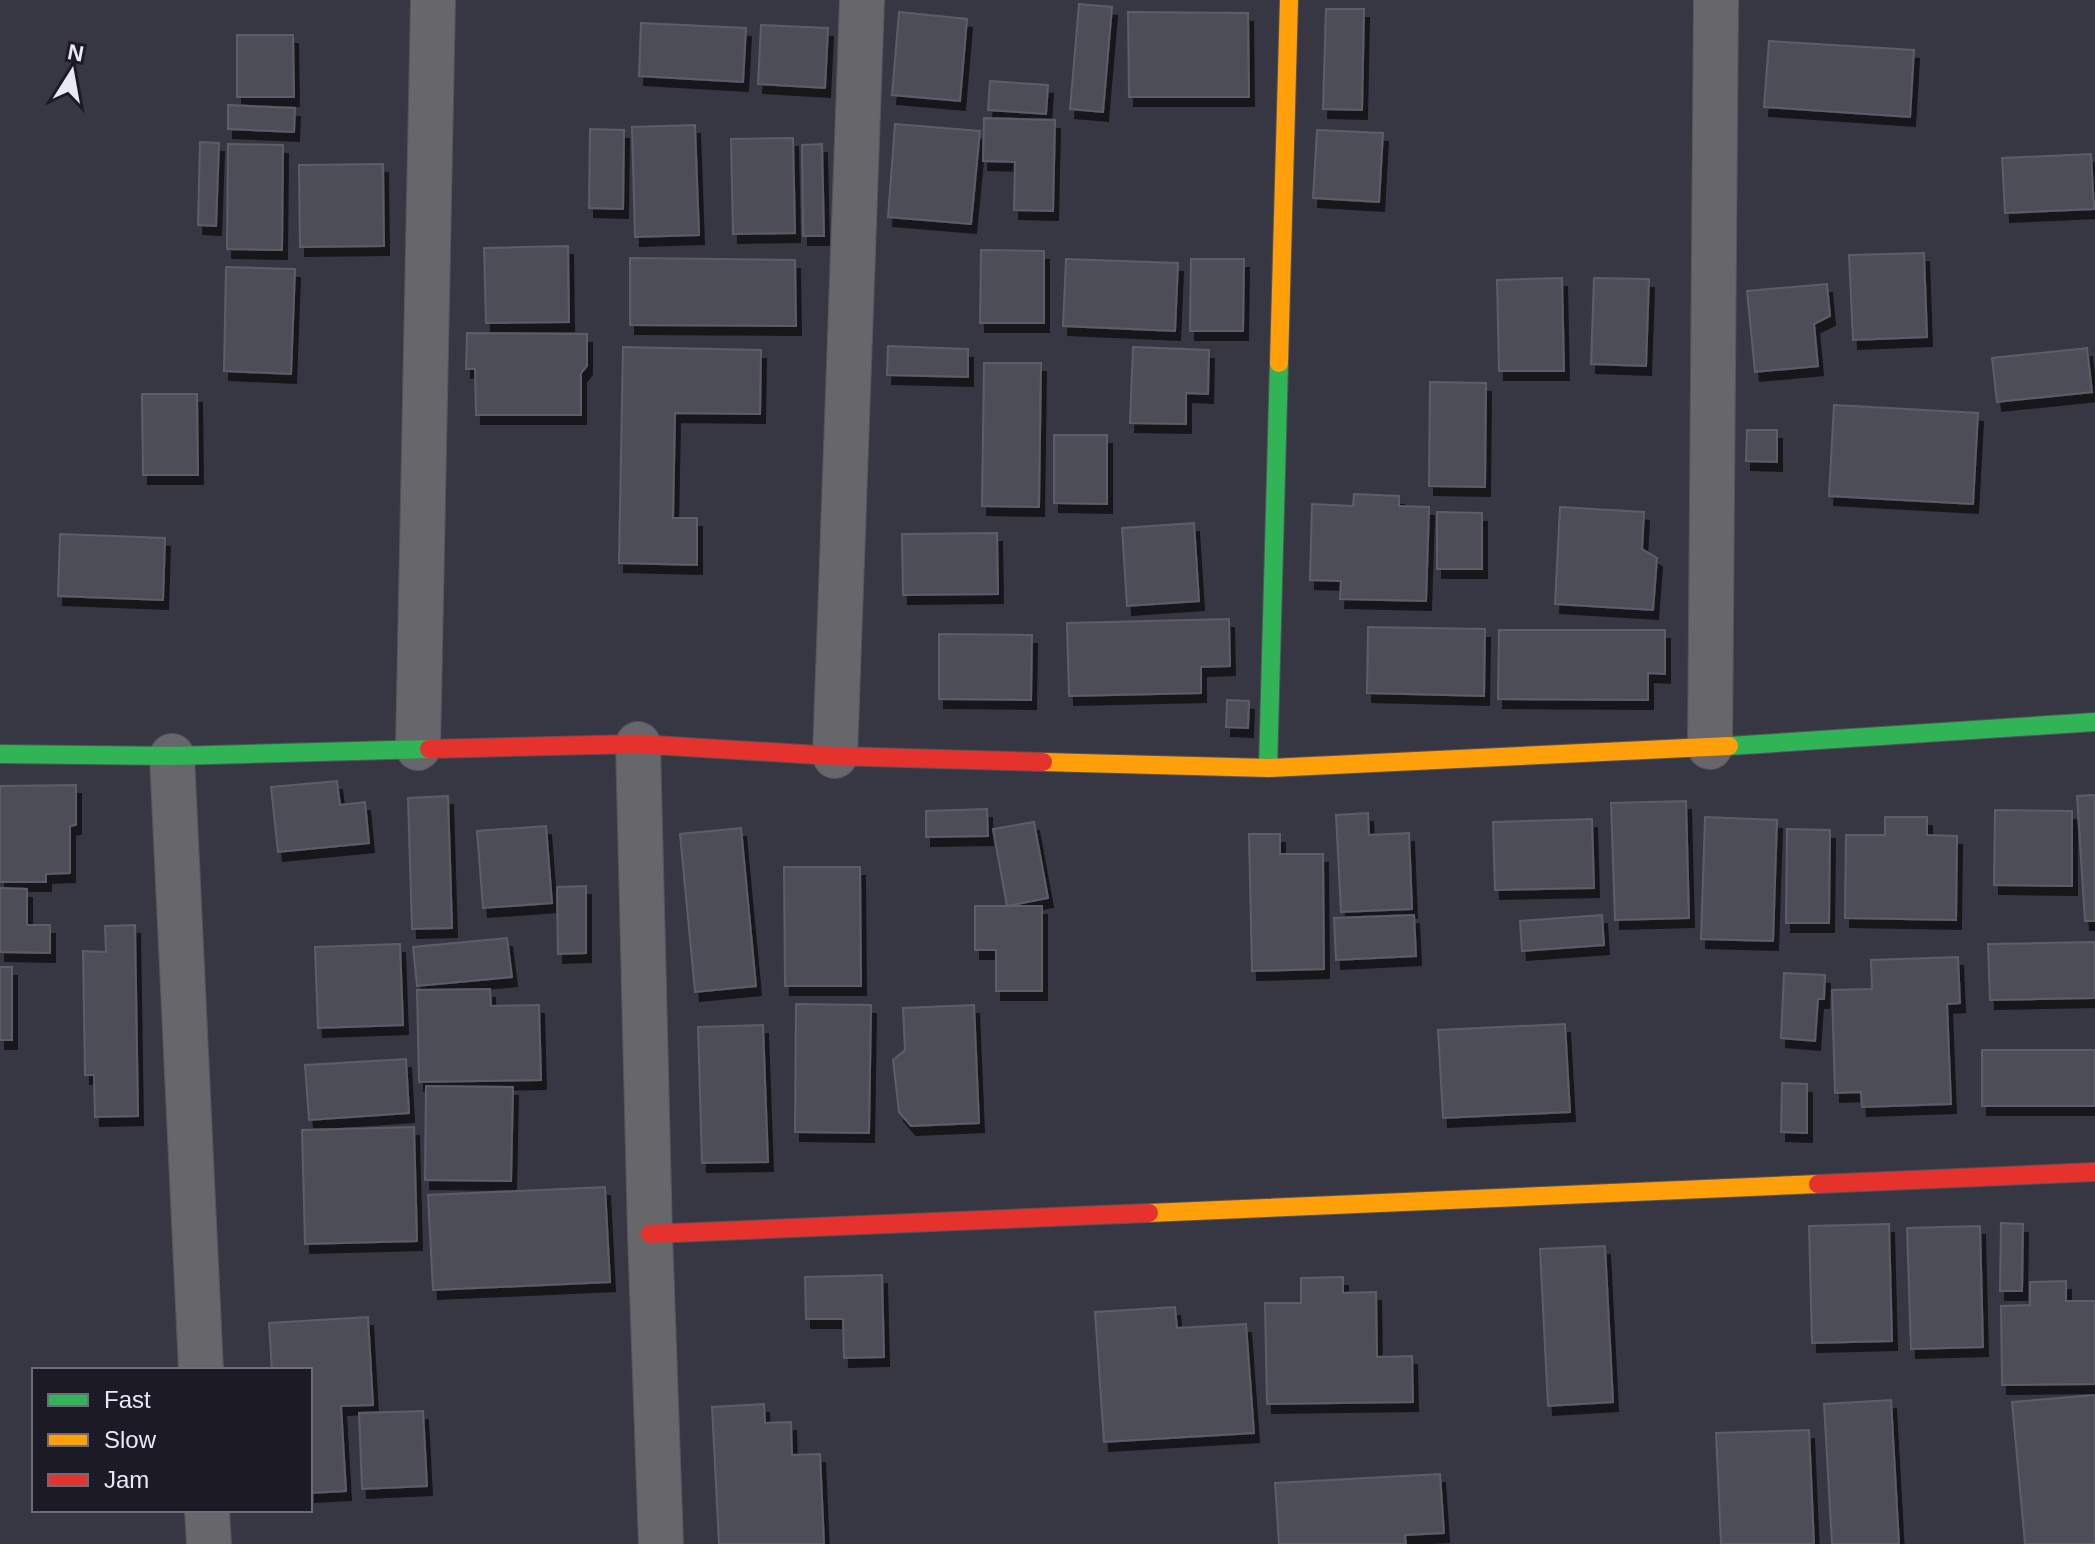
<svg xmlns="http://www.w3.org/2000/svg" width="2095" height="1544" font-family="Arial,sans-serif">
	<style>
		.building { fill: #4d4e59; stroke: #5c5d68; stroke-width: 2; filter: url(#shadow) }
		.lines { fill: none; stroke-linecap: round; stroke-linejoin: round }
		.street-casing { stroke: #54535f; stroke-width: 46 }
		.fast-casing { stroke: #54535f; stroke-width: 20 }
		.slow-casing { stroke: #54535f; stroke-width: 20 }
		.jam-casing { stroke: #54535f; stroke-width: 20 }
		.street { stroke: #67666a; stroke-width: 44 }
		.fast { stroke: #30b455; stroke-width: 18 }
		.slow { stroke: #ff9f0a; stroke-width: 18 }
		.jam { stroke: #e5322d; stroke-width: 18 }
	</style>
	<defs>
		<filter id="shadow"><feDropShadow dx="5" dy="9" stdDeviation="0" flood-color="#0009"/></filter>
	</defs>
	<rect width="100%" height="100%" fill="#373643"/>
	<g class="building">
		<path d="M1079,4L1112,7L1103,112L1070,109Z"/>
		<path d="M1326,9H1364L1362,110L1323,109Z"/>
		<path d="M899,12L967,19L960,101L892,95Z"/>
		<path d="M1128,12L1248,13L1249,97H1129Z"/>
		<path d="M641,23L746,28L743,82L639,76Z"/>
		<path d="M761,25L828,28L825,88L758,84Z"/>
		<path d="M237,35H293L294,97H237Z"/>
		<path d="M1769,41L1914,50L1910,117L1764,107Z"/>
		<path d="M990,81L1048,85L1046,114L988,110Z"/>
		<path d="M228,105L295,108L294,132L228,129Z"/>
		<path d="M984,118L1055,120L1053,211L1014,210L1015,162L983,161Z"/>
		<path d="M895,124L980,131L971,224L888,217Z"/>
		<path d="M695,125L699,235L635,237L632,127Z"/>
		<path d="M590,129L624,130L623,209L589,208Z"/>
		<path d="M1317,130L1383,133L1379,202L1313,198Z"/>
		<path d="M793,138L795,233L733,234L731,139Z"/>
		<path d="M200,142L219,143L216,226L198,225Z"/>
		<path d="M228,144L283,145L282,250L227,249Z"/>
		<path d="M822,144L824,236H803L802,145Z"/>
		<path d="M2091,154L2094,209L2005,213L2002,158Z"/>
		<path d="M383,164L384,246L300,247L299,165Z"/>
		<path d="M568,246L569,322L486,323L484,248Z"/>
		<path d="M981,250L1044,251V323H980Z"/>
		<path d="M1924,253L1927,337L1853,340L1849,255Z"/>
		<path d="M630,258L795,260L796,326L630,325Z"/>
		<path d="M1066,259L1178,263L1175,331L1063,326Z"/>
		<path d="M1191,259H1244L1243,331H1190Z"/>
		<path d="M226,267L295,269L291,374L224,371Z"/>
		<path d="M1562,278L1564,371H1499L1497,280Z"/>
		<path d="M1594,278L1649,279L1646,366L1591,364Z"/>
		<path d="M1827,284L1830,316L1814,324L1818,366L1755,372L1747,291Z"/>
		<path d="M467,333L587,334V366L581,373V415H476L475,369H466Z"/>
		<path d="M888,346L968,349V377L887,375Z"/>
		<path d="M623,347L761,350L760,414L675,413L673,518H697V565L619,563Z"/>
		<path d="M1133,347L1209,350L1208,394L1186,393V424L1130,423Z"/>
		<path d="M2087,348L2092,392L1997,402L1992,358Z"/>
		<path d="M984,363H1041L1039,507L982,506Z"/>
		<path d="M1430,382L1486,383L1485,487L1429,486Z"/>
		<path d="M142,394H197L198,475H143Z"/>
		<path d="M1834,405L1978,413L1973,504L1829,496Z"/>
		<path d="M1747,430H1777V462L1746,461Z"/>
		<path d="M1054,435H1107V504L1054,503Z"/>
		<path d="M1354,494L1399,496V506L1429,507L1426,601L1340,599L1341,581L1310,580L1312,504L1353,506Z"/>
		<path d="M1560,507L1644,512L1642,549L1657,558L1653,610L1555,604Z"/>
		<path d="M1437,512L1482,513V569H1437Z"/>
		<path d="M1194,523L1199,601L1127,606L1122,528Z"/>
		<path d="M997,533L998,594L903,595L902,534Z"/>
		<path d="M60,534L165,538L163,600L58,596Z"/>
		<path d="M1229,619L1230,666L1201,667V693L1069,696L1067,623Z"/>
		<path d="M1368,627L1485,629L1484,696L1367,693Z"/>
		<path d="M1499,630H1665V674L1648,673V700L1498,699Z"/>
		<path d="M939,634L1032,635L1031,700L939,699Z"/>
		<path d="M1227,700L1249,701L1248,728L1226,727Z"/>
		<path d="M337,781L340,805L365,802L369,843L278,852L271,787Z"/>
		<path d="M76,785V825L70,826V873L46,874V882H0V786Z"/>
		<path d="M2095,795V921H2085L2077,796Z"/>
		<path d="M448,796L452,928L412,929L408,798Z"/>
		<path d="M1686,801L1689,918L1615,920L1611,803Z"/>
		<path d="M987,809L988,836L926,837V811Z"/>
		<path d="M1995,810L2072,811V886L1994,885Z"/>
		<path d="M1368,813L1369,835L1409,833L1412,909L1341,912L1336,815Z"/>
		<path d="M1705,817L1777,820L1773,941L1701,939Z"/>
		<path d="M1885,817H1927V835L1957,836L1956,920L1845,918L1846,835H1885Z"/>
		<path d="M1592,819L1594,888L1495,890L1493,822Z"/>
		<path d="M1034,822L1048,898L1007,906L993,829Z"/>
		<path d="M546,826L552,903L483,908L477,831Z"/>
		<path d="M741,828L756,986L695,992L680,834Z"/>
		<path d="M1787,829L1830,830L1829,923H1786Z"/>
		<path d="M1249,834H1280V854H1323L1324,969L1252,971Z"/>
		<path d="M784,867H860L861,986H785Z"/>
		<path d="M586,886V953L558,954L557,887Z"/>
		<path d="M0,888L27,889V925H50V953L0,952Z"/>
		<path d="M975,906H1042V991H996V950H975Z"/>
		<path d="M1414,915L1416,956L1336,960L1334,918Z"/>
		<path d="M1602,915L1604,945L1522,951L1520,921Z"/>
		<path d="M135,925L138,1116L95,1117L94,1075H85L83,951L106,952L105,926Z"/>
		<path d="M507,938L512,977L417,986L413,947Z"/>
		<path d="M2095,942V998L1990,1000L1988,944Z"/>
		<path d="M400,944L403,1025L318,1028L315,947Z"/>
		<path d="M1958,957L1960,1003L1947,1004L1951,1104L1862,1107L1861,1092L1835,1093L1832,990L1872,989L1871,960Z"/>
		<rect x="0" y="967" width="12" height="73"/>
		<path d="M1784,973L1825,975L1824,999H1818L1815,1041L1781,1038Z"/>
		<path d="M490,989L491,1006L539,1005L541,1080L419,1082L417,990Z"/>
		<path d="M796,1004L871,1005L869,1133L795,1132Z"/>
		<path d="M974,1005L979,1123L911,1126L899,1112L893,1060L905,1050L903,1008Z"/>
		<path d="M1565,1024L1570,1112L1443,1118L1438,1030Z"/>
		<path d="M763,1025L768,1162L702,1163L698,1027Z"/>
		<rect x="1982" y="1050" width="113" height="56"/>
		<path d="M406,1059L409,1113L309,1120L305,1065Z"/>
		<path d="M1782,1083L1807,1084V1133L1781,1132Z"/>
		<path d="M426,1086L513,1087L511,1181L425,1180Z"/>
		<path d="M414,1127L417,1241L305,1244L302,1130Z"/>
		<path d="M605,1187L610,1282L433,1290L428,1195Z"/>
		<path d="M2001,1223L2023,1224L2022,1291H2000Z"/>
		<path d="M1889,1224L1892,1341L1812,1343L1809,1226Z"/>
		<path d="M1980,1226L1983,1347L1911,1349L1907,1228Z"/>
		<path d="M1605,1246L1613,1402L1548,1406L1540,1249Z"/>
		<path d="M882,1275L884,1357L844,1358L843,1319H806L805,1277Z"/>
		<path d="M1343,1277V1293L1376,1292L1377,1357L1412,1356L1413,1402L1267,1404L1265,1303H1301V1278Z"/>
		<path d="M2066,1281V1301H2095V1384L2002,1385L2001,1306L2030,1305V1282Z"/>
		<path d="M1175,1307L1177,1328L1246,1324L1254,1433L1104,1442L1095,1312Z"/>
		<path d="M368,1317L373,1405L341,1406L346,1491L310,1493V1370H272L269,1323Z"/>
		<path d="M2095,1395V1544H2025L2012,1402Z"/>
		<path d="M1891,1400L1899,1544H1832L1824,1404Z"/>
		<path d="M764,1404L765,1423L791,1422L792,1455L820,1454L824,1544H719L712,1407Z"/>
		<path d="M423,1411L427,1486L362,1489L359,1413Z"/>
		<path d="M1809,1430L1814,1544H1721L1716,1433Z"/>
		<path d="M1440,1474L1444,1533L1405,1535L1406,1544H1279L1275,1483Z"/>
	</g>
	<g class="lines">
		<g class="street-casing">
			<g id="street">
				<path d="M638,744L650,1234L661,1544"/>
				<path d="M1710,747L1716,0"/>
				<path d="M418,748L433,0"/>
				<path d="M172,756L201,1370"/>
				<path d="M835,756L862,0"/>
				<path d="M207,1510L209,1544"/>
			</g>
		</g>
		<g class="fast-casing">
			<g id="fast">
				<path d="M1729,746L2095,722"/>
				<path d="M0,754L172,756L429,749"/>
				<path d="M1268,768L1279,363"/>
			</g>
		</g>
		<g class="slow-casing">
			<g id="slow">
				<path d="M1279,363L1289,0"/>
				<path d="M1043,762L1268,768L1729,746"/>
				<path d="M1149,1213L1818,1184"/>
			</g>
		</g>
		<g class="jam-casing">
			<g id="jam">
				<path d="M429,749L638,744L835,756L1043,762"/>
				<path d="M1818,1184L2095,1172"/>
				<path d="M650,1234L1149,1213"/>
			</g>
		</g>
		<use href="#street" class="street"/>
		<use href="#fast" class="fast"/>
		<use href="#slow" class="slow"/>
		<use href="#jam" class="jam"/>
	</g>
	<rect x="32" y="1368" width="280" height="144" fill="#1b1a25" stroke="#6d6c79" stroke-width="2"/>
	<rect x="48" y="1394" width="40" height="12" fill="#30b455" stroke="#6d6c79" stroke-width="2"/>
	<text x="104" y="1408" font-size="24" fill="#e8e8f7">Fast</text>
	<rect x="48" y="1434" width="40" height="12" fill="#ff9f0a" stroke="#6d6c79" stroke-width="2"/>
	<text x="104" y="1448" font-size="24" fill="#e8e8f7">Slow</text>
	<rect x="48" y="1474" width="40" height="12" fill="#e5322d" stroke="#6d6c79" stroke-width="2"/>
	<text x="104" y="1488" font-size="24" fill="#e8e8f7">Jam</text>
	<g transform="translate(72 72) rotate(11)" stroke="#1b1a25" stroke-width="6" paint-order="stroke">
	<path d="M0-6L14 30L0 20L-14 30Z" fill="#e8e8f7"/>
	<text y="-12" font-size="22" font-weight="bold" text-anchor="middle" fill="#e8e8f7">N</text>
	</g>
</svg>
